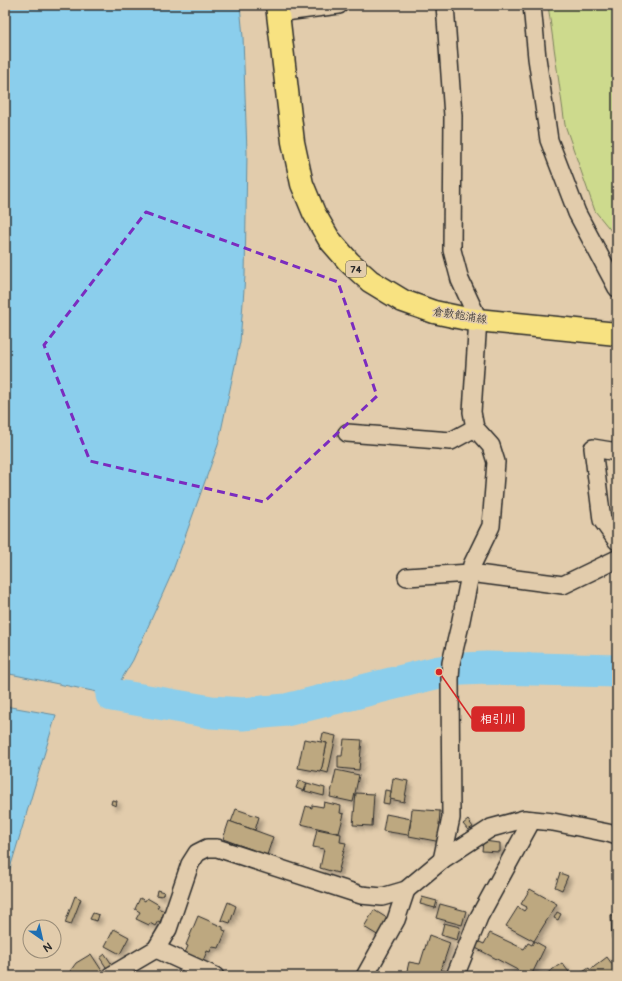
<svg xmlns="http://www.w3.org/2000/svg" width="622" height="981" font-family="'Balsamiq Sans','Klee One',sans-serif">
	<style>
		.green { fill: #cdda8d; stroke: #7c825c }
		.water { fill: #8bceec; stroke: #658d9f }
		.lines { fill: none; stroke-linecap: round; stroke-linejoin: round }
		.river { stroke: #8bceec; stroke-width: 33 }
		.building { fill: #bda880; stroke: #2b2b2b; filter: url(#shadow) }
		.street-casing { stroke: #2b2b2b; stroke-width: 20 }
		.primary-casing { stroke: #2b2b2b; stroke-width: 25 }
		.street { stroke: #e2ccac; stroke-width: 17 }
		.primary { stroke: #f8e281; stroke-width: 22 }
		.marked { fill: none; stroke: #7b2cbf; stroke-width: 3; stroke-dasharray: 8 5; stroke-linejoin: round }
		.labels { text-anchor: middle; stroke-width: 3; stroke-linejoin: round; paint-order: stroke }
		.shield { fill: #e2ccac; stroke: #625b52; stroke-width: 1 }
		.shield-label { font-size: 10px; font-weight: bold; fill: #2b2b2b }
		.street-label { font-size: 11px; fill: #2b2b2b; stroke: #e2ccac }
		.leader { fill: none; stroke: #d62828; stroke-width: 1.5 }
		.callout-dot { fill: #d62828; stroke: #e2ccac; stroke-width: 1.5 }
		.callout { fill: #d62828; stroke: #d62828; stroke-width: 1.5 }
		.callout-label { font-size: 12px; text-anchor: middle; font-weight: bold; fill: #fff }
	</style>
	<defs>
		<filter id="shadow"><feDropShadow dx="3.5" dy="3.5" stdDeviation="2" flood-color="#0004"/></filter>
	</defs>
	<rect width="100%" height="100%" fill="#e2ccac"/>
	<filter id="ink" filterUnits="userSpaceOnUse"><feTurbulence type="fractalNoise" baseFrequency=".025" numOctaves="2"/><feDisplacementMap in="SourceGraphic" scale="8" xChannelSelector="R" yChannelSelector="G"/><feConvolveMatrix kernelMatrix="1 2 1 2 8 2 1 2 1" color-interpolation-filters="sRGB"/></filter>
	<g filter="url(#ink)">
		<path class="green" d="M548,5H617V238L595,211L565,125Z"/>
		<g class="water">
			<path d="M5,5H240L243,37L247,153L245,276L240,342L218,445L172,573L133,660L112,695L5,673Z"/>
			<path d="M5,706L56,715L5,885Z"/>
		</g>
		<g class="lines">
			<path class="river" d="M112,695L211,712L243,714L286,710L439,672L463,669L487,668L617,671"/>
		</g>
		<g class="building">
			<path d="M323,733L336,736L328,773L321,771L327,743L321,742Z"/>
			<path d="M304,739L327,743L321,772L298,768Z"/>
			<path d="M344,739L362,740L359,770L338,768V756H342Z"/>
			<path d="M336,770L359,775L353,802L330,797Z"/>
			<path d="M393,778L408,781L404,802L390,799Z"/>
			<path d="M299,780L307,783L304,791L296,788Z"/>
			<path d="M307,783L325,788L324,796L305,791Z"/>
			<path d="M385,790L391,791L389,804L383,803Z"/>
			<path d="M356,793L374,794L372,826L353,825Z"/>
			<path d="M112,800L117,801L116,806L111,804Z"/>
			<path d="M324,802L341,806L340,813L344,814L339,833L301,824L306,806L312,808V805L323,807Z"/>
			<path d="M236,809L259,817L255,830L231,822Z"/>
			<path d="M412,809L440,811L439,825L443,826L441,842L409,836Z"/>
			<path d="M386,814L411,819L408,835L383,831Z"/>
			<path d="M468,820L473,827L468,830L463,824Z"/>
			<path d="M229,821L273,837L267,855L223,839Z"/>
			<path d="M317,829L341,834L340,842L346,843L338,873L320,868L324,849L313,847Z"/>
			<path d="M483,841L500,843V852L482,851Z"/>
			<path d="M560,873L568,876L562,890L555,887Z"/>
			<path d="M530,889L557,904L534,941L506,926L518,907L524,911L527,907L521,904Z"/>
			<path d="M157,890L164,892L162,896L156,895Z"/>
			<path d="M75,896L81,899L71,925L65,923Z"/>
			<path d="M422,897L437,901L435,908L420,904Z"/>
			<path d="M140,898L145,901L147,898L159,905L157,908L165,911L160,922L158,921L155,926L150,923L149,925L136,919L140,912L135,909Z"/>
			<path d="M228,902L236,906L230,923L221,920Z"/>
			<path d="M440,904L466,911L462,925L436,918Z"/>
			<path d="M374,910L390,920L379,936L364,927Z"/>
			<path d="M557,912L561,914L558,920L554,918Z"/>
			<path d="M93,913L99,915L97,921L90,919Z"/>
			<path d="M611,915H617V947L612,938Z"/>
			<path d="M198,916L223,927V930L226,931L219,948L212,947L210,952L207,951L203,961L185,953L188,946L186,945Z"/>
			<path d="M444,923L460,927L457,940L441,935Z"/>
			<path d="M114,929L129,937L120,954L105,946Z"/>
			<path d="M490,933L524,949L528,943L532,945L534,941L545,947L531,976H529L470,945L473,939L484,944Z"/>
			<path d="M429,935L450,943L441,970L449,972L448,976H409L406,975L409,962L420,964Z"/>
			<path d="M91,954L102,971L95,976H69L68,974L76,963Z"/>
			<path d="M105,954L113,966L108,970L100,958Z"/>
			<path d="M607,957L617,971V976L578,975L589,968L590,970Z"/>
			<path d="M562,963L572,976H543Z"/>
		</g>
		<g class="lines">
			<g class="street-casing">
				<g id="street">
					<path d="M532,5L537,58L549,140L577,213L617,288"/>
					<path d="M277,13L339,5"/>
					<path d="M347,433L451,441L475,428"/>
					<path d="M617,452L593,448L602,520L617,541"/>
					<path d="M407,577L470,573L563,585L617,559"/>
					<path d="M442,860L451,818L450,679L451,663L460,625L472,565L491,526L496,462L491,446L475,428L472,412L478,319L460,280L452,250L453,116L445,5"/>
					<path d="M156,949L215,976"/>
					<path d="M110,976L156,949L168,929L190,864L197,853L207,848H217L361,895L382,897L406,890L442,860L491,828L524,819L553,822L608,833L617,836"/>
					<path d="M365,976L396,920L406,890"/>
					<path d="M455,976L479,917L532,820"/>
				</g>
			</g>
			<g class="primary-casing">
				<path id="primary" d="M277,5L293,142L302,184L314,213L329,239L349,262L370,281L403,301L434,312L467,319L617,334"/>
			</g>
			<use href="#street" class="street"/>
			<use href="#primary" class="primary"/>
		</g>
	</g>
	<path class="marked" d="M146,212L338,282L377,396L264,502L90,461L44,345Z"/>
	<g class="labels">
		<rect class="shield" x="346" y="261" width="20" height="16" rx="3"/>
		<g class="shield-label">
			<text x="356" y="273">74</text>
		</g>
		<g class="street-label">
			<text transform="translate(460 315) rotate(9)" y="4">倉敷飽浦線</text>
		</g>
	</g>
	<path class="leader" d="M439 672L472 719"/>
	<circle class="callout-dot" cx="439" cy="672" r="4"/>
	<rect class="callout" x="472" y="707" width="52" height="24" rx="4"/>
	<g class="callout-label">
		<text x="498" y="723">相引川</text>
	</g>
	<rect width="622" height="981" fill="none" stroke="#e2ccac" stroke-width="20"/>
	<rect x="10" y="10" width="602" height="961" fill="none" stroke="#2b2b2b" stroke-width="1.5" filter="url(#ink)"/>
	<g transform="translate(42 939) rotate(146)"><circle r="19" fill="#e2ccac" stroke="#998c78"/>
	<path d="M0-3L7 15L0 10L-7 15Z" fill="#1f6fb2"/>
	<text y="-6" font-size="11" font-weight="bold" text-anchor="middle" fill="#2b2b2b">N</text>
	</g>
</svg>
